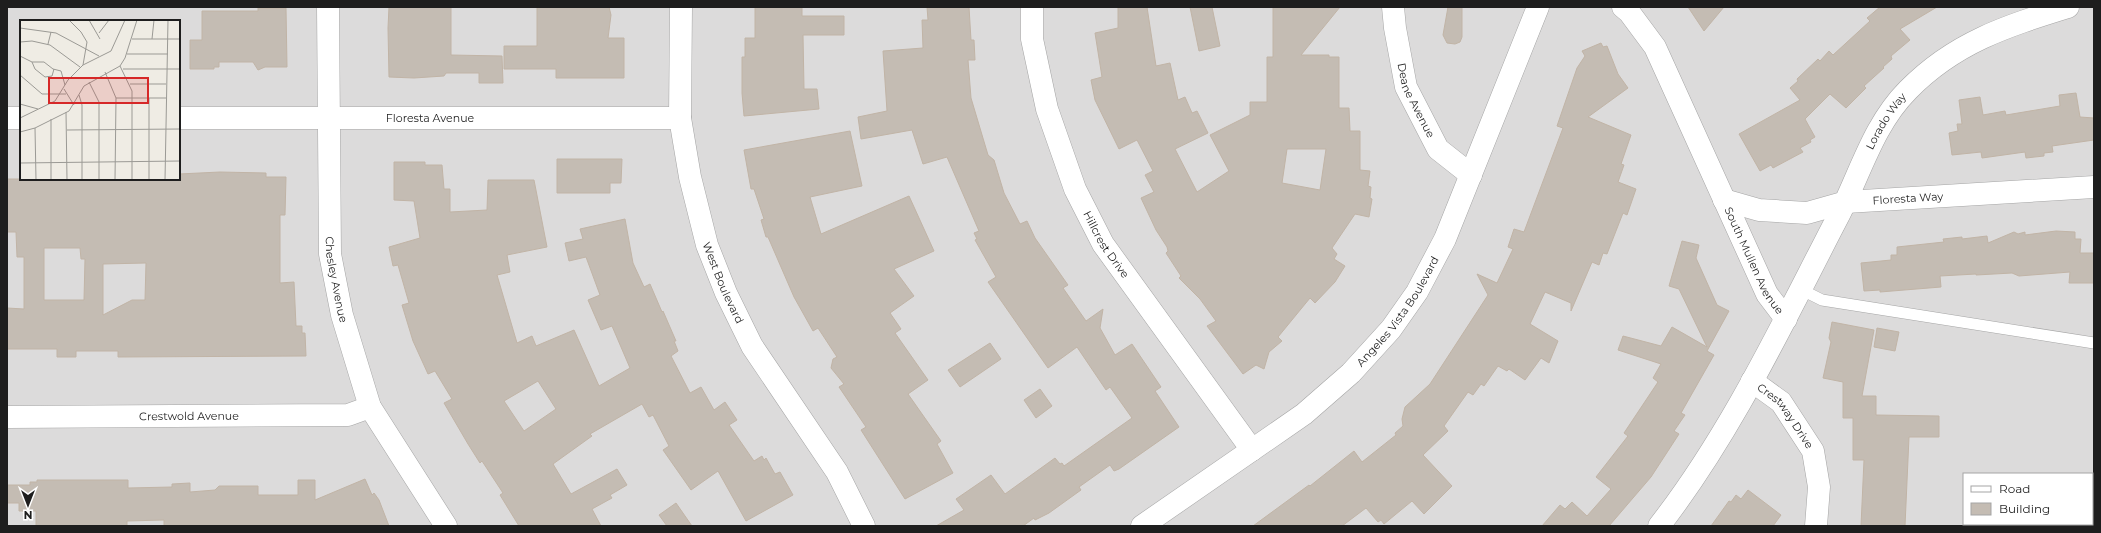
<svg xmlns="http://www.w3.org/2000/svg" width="2101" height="533" font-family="Montserrat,sans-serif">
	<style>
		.residential { fill: #dcdbdb; fill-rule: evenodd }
		.building { fill: #c4bcb3; stroke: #c1b4a6; fill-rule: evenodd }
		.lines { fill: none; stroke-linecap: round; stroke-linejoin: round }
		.service-casing { stroke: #a5a5a5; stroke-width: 12 }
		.minor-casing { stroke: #a5a5a5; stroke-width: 23 }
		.tertiary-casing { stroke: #a5a5a5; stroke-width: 23 }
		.service { stroke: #fff; stroke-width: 11 }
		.minor { stroke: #fff; stroke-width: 22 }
		.tertiary { stroke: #fff; stroke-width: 22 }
		.labels { text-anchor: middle; stroke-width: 3; stroke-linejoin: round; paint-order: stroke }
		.street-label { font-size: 11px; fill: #1e1e1e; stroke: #fff }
		.inset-road { fill: none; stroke: #9b9a95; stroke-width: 1 }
		.view { fill: #d62828; fill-opacity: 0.15; stroke: #d62828; stroke-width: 2 }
		.inset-edge { fill: none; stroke: #1e1e1e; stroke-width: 2 }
	</style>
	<rect width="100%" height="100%" fill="#efece4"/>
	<path class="residential" d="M7,7H2094V526H7ZM21,21H179V179H21ZM1964,474H2092V524H1964Z"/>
	<g class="building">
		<path d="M389,7H451V55L502,56L503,83H479V73H446L444,76L414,78L389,77L388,28Z"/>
		<path d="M537,7H609L611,15L608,38H624V78H556V69H504V46H537Z"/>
		<path d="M755,7H802V16H844V35H803L804,89H817L819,109L744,116L742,93V57H745V38H755Z"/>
		<path d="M927,7H969L971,40H974L975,60H968L971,98L988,155L994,160L1004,193L1020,224L1027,221L1035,238L1068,285L1063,288L1086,321L1103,309L1100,328L1115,355L1132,344L1161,387L1155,391L1179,427L1119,469L1114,471L1110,465L1079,487L1081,490L1049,513L1035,520L1034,518L1023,526H936L964,510L956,499L991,475L1005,494L1055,458L1060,464L1062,463L1064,466L1132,418L1110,387L1106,390L1077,347L1048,368L988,282L996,277L975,240L977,239L974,233L979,231L947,157L923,164L912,130L861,139L858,117L887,111L883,51L923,48L922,20H928Z"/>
		<path d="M1118,7H1147L1156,66L1170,63L1178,100L1185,97L1192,113L1197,111L1208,133L1175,149L1197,192L1229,171L1210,135L1250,115V102H1267V57H1273V7H1340L1301,55H1329V57H1339V108H1349L1350,131H1360V170L1370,171L1368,186L1371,187L1370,198L1372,199L1369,217L1355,214L1332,248L1337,254L1334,259L1345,266L1335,282L1315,303L1310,298L1278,337L1282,341L1269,352L1264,369L1256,365L1243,374L1207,326L1216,321L1200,299L1179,278L1181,276L1166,253L1168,251L1167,247L1156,230L1141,198L1154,192L1145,175L1153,171L1137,140L1119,149L1095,100L1091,80L1102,77L1095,33L1118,28ZM1287,149H1326L1320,190L1282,183Z"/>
		<path d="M1190,7H1212L1220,46L1199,51Z"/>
		<path d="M1448,7H1462V37L1460,42L1455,44L1447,43L1443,35Z"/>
		<path d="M1688,7H1724L1704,31Z"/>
		<path d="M1880,7H1937L1900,29L1910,40L1891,56L1892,59L1883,67L1884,68L1864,86L1866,88L1846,108L1830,94L1805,119L1815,137L1810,140L1811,142L1800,148L1803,152L1773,168L1771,165L1760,171L1739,134L1800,100L1790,88L1798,81L1797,79L1818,59L1820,61L1829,51L1833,55L1870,21L1867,18Z"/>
		<path d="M258,8H286L287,67H265L258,70L253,62H219V67H214V69H190V40H202V11H258Z"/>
		<path d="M1601,43L1603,47L1607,46L1618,74L1628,88L1588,117L1631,135L1621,164L1624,165L1618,182L1636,189L1627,215L1623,213L1607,254L1603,253L1599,265L1592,262L1571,311V303L1545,292L1530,324L1558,341L1549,363L1541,358L1525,380L1509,369L1507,371L1498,366L1484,386L1481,384L1473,395L1468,392L1444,426L1448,431L1423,455L1452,486L1424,514L1412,501L1384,524L1381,520L1378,522L1366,508L1342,526H1253L1309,485L1310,486L1354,451L1362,462L1396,435L1395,433L1403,426L1402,419L1405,407L1430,384L1488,295L1477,274L1497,283L1513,249L1508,247L1514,229L1524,232L1563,128L1557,126L1577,68L1585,56L1582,51Z"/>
		<path d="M2076,93L2080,117L2094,118V140L2052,146L2053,152L2044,153V156L2026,158L2025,152L1982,158L1981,152L1952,155L1949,133L1958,131L1957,124H1962L1959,100L1980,97L1983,115L2005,111L2006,115L2060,106L2059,95Z"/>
		<path d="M850,131L862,186L810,197L821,234L909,196L934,251L894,269L914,296L890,313L901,329L895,333L928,380L908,394L941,441L937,444L953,473L905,499L861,430L866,427L839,387L844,384L831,368L833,359L837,357L818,328L813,331L794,297L768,237H766L761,220L764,219L754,189H751L744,150Z"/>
		<path d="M557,159H622L621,183H610V193H557Z"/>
		<path d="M394,162H425V165H442L444,189H450V212L487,210L488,180H534L547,247L507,255L510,272L497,275L517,343L532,336L536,346L574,330L599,386L630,368L612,326L601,330L588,300L600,295L586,257L569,261L565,243L583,239L580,229L625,219L633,263L644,287L650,284L662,312L663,311L676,341H674L678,351L671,356L690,393L701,387L714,410L725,402L737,420L729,425L754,461L762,456L764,460L766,458L775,474L780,472L793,495L746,521L718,471L691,490L663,450L669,446L653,415L649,417L642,404L590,434L592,436L553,464L571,494L617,469L627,485L610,495L612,498L592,509L601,526H519L500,495L503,493L482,461L480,463L468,444L444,403L452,399L435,371L428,374L413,341L402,305L409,303L398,265L393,266L389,247L420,238L414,201L394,200ZM538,381L556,409L524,431L504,401Z"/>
		<path d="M220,172L266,173V177H286L285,215H280V283L294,282L296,326H302V333H305L306,356L118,357V351H76V357H57V349H7V308L24,309V257H17L16,232H7V179H179V174ZM44,248H80L81,259H85L84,300H44ZM146,263L145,300H132L103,315V264Z"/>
		<path d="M2056,231L2075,232V239H2081L2080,253H2094V283H2069L2070,272L2019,276L2012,273L1976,275V274L1940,276L1941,287L1880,292V290L1864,291L1861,263L1891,260V255H1897V247L1944,242L1943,239L1962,237V239L1987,236L1988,243L2014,232L2018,234L2025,232V235Z"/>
		<path d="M1682,241L1699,245L1696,258L1717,305L1729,311L1707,351L1714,355L1681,413L1685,415L1674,431L1679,434L1651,477L1609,526H1542L1560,505L1565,509L1572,502L1587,516L1611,489L1596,477L1628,436L1624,433L1658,382L1653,378L1661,364L1618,350L1623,336L1661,346L1672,327L1707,347L1679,289L1669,286Z"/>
		<path d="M1832,322L1874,330L1862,396H1876V415L1939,416V437H1909L1905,526H1861L1864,460H1853V418H1843V382L1823,378L1831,342L1829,338Z"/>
		<path d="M1877,328L1899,332L1895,351L1874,347Z"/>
		<path d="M990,343L1001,359L960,387L948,370Z"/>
		<path d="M1040,389L1052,406L1036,418L1024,400Z"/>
		<path d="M365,479L372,495L374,493L379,500L389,526H164V520L127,521V526H36V511H19V503H7V485H30V482H37V480H128V488L172,487V484L190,483V492L215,490L219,486H258V495H298V480H315V500Z"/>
		<path d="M1748,490L1781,515L1773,526H1711L1729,501L1731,502L1736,495L1741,499Z"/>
		<path d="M676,503L692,526H667L659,515Z"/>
	</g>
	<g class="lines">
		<g class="service-casing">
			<path id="service" d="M1800,289L1822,300L2094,343"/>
		</g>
		<g class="minor-casing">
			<g id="minor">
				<path id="s1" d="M328,7L330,254L342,315L370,407L446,526"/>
				<path id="s2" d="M1032,7V39L1047,109L1075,189L1103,244L1252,450"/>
				<path id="s3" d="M1393,7L1395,28L1406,87L1438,149L1471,175"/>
				<path id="s4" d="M1623,7L1629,12L1655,47L1767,294L1786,319"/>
				<path d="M7,118H21"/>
				<path id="s5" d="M179,118H680"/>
				<path id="s6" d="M1724,200L1759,210L1807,213L1846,202L2094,187"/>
				<path id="s7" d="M1752,381L1781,402L1813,451L1819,487L1816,526"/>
				<path id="s8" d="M7,417L348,415L370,407"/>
				<path id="s9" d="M1659,526C1733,431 1784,320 1840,213C1861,171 1874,124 1908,90C1955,42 2007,26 2068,7"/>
			</g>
		</g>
		<g class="tertiary-casing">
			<g id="tertiary">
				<path id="s10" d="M681,7L680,118L690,177L707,245L726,293L752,346L837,472L864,526"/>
				<path id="s11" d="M1142,526L1304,414L1351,373L1391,329L1417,292L1445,239L1538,7"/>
			</g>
		</g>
		<use href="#service" class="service"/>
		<use href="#minor" class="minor"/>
		<use href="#tertiary" class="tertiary"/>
	</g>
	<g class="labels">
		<g class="street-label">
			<text dy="4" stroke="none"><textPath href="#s3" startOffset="97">Deane Avenue</textPath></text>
			<text dy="4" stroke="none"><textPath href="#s5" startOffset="251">Floresta Avenue</textPath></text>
			<text dy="4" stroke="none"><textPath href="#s9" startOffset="465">Lorado Way</textPath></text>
			<text dy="4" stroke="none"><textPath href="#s6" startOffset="187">Floresta Way</textPath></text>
			<text dy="4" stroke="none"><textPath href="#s2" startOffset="252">Hillcrest Drive</textPath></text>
			<text dy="4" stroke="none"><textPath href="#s4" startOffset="287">South Mullen Avenue</textPath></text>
			<text dy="4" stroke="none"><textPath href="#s1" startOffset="273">Chesley Avenue</textPath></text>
			<text dy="4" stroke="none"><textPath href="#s10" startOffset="282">West Boulevard</textPath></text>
			<text dy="4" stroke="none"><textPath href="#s11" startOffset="337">Angeles Vista Boulevard</textPath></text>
			<text dy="4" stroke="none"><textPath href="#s8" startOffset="182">Crestwold Avenue</textPath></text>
			<text dy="4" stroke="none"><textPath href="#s7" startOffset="49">Crestway Drive</textPath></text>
		</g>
	</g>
	<g transform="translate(20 20)">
		<rect width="160" height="160" fill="#efece4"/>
		<path class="inset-road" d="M49,0L61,12L67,22L63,45M69,0L80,19M0,8L36,13L79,36M79,13L89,0M112,19H160M132,19L134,0M0,22L12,21L30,25L60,47M28,24L31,12M107,34H148M0,36L12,42H24L33,49L41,51L45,65M12,42L15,49L25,57L32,56L34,49M100,46L112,71V160M103,49H160M85,52L96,78L95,160M0,55L22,74H46M69,62L79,82V160M110,64H146M44,69L54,85M59,75L62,85V160M96,78H146M0,84L18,89M46,92L47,160M0,98L35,81L48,60L63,45L91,31L105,0M31,99V160M15,108L16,160M47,110L160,109M0,112L15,108L49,91L64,66L100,46L105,38L117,0M0,112V160M0,143L160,141M129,160V78M145,160L148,0"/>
		<path class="view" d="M29,58H128V83H29Z"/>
		<rect width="160" height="160" class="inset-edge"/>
	</g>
	<rect width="2101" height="533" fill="none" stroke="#1e1e1e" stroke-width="16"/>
	<rect x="1963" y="473" width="130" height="52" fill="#ffffff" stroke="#a5a5a5"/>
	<rect x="1971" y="486" width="20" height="6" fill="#ffffff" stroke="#a5a5a5"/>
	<text x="1999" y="493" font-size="12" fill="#1e1e1e">Road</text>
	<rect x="1971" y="503" width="20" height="12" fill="#c4bcb3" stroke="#a5a5a5"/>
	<text x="1999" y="513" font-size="12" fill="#1e1e1e">Building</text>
	<g transform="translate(28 505) rotate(180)" stroke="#ffffff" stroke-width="3" paint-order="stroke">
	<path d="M0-3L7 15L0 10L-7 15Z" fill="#1e1e1e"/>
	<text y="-6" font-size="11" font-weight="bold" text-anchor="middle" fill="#1e1e1e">N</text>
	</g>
</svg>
